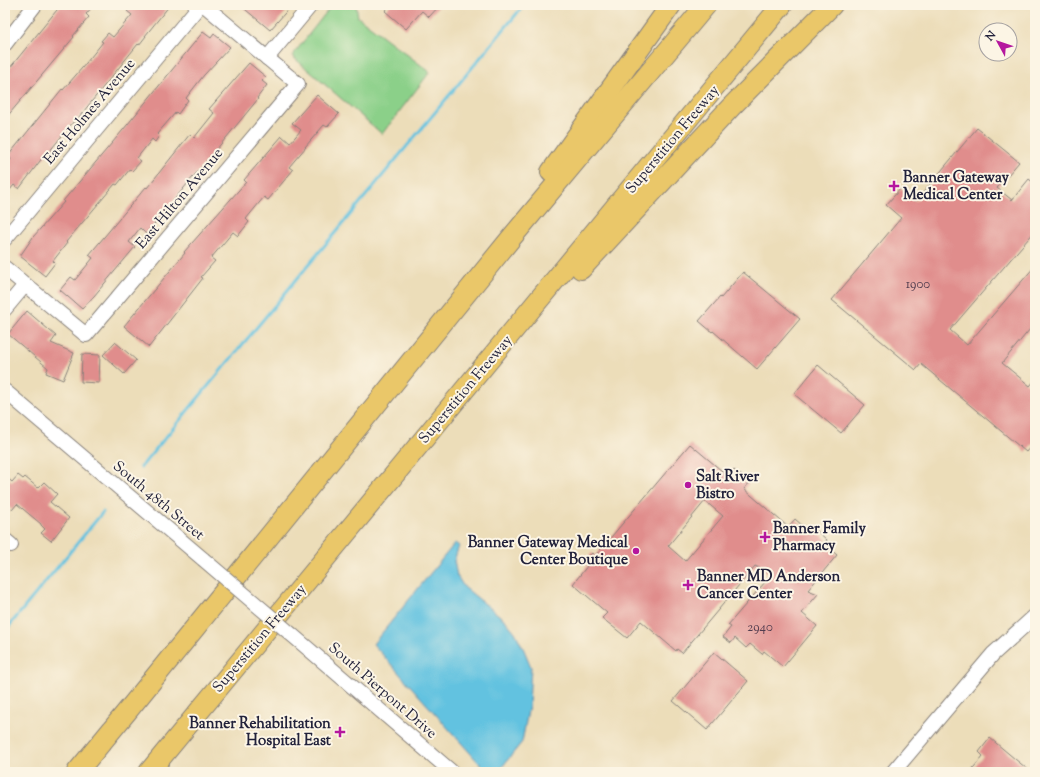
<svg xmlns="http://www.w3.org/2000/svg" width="1040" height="777" font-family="'Sorts Mill Goudy',serif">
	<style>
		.green { fill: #8bd089; stroke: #567962 }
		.water { fill: #62c2e0; stroke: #42728e }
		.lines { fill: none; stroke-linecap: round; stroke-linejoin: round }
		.stream { stroke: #62c2e0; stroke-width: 3 }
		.building { fill: #e08d8c; fill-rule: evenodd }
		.minor-casing { stroke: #87807a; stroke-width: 16 }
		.highway-casing { stroke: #87807a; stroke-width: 22 }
		.minor { stroke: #fff; stroke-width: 14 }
		.highway { stroke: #eac769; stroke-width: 20 }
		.minor-bridge-casing { stroke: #87807a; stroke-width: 16; stroke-linecap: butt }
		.minor-bridge { stroke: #fff; stroke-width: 14 }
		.poi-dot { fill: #b5179e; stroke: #fcf5e5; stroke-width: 1.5 }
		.labels { text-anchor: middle; stroke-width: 4; stroke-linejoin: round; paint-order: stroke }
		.number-label { font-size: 13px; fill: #523d4f }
		.street-label { font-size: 15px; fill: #22223b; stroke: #fcf5e5 }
		.poi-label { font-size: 15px; font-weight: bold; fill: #22223b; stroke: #fcf5e5; text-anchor: start }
	</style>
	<rect width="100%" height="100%" fill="#fcf5e5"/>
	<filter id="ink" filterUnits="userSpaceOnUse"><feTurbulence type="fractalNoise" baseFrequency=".025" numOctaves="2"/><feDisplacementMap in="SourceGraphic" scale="8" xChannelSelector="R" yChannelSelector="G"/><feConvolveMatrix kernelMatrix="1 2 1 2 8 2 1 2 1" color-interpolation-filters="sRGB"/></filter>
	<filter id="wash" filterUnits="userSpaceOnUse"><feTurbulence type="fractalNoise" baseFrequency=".012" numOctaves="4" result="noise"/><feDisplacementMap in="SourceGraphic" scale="16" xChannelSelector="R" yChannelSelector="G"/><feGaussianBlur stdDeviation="0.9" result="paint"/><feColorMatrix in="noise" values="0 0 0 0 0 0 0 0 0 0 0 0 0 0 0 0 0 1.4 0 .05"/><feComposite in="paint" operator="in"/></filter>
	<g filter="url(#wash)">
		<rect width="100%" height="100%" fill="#ecddb9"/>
		<path class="green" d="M332,5H356L358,17L430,72L382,134L292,56Z"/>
		<path class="water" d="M455,543L459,546L454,561L457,576L464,587L505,620L515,632L524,650L531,667L529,706L522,742L498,772H487L373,644Z"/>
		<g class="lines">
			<g class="stream">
				<path d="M141,467L524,5"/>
				<path d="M5,631L103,512"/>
			</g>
		</g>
		<g id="blocks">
			<g class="building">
				<path d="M61,5H94L86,14L89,17L73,36L74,37L5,119V74Z"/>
				<path d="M132,5H170L145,36H146L139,45L138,44L75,122L74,121L44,158L43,157L19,189L14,185L5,196V167L11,159L8,156L62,89L63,90L82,68L103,42L101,41L108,33L113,37L132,15L127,11Z"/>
				<path d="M240,5H292L270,30Z"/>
				<path d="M390,5H440L429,17L422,11L406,29L385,11Z"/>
				<path d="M203,32L211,38L214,34L230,47L204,75L186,98L188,100L178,114L176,112L157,134L159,136L155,142L152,139L137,158L141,161L132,171L130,169L117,185L115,184L66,242L67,243L53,261L55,263L45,276L20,256L33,237L64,202L63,201L123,130Z"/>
				<path d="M249,63L266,77L262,81L267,85L257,98L258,99L226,138L188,183L146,234L140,228L129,242L135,247L94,296L82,309L60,290L71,277L75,280L93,258L89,255L130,206L146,187L147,188L190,134L194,138L214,113L209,109Z"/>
				<path d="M317,95L339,114L327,127L324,125L305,147H306L289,167L293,170L268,200L264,197L246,219L249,222L238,236L233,232L211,258L215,261L201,277L203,278L149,347L124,326L185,253L184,252L246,182L244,180L282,136L290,143L301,130L292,123Z"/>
				<path d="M977,128L1019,162L997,188L1012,200L1029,179L1035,184V231L950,330L967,345L1035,266V323L1002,363L1030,386L1035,380V441L1026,452L921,364L916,370L832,300L901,218L886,205L901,188L916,201Z"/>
				<path d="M743,272L800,319L757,369L713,331L712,332L699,321L720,297L721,298Z"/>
				<path d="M27,311L56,336L51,343L74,353L63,380L46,373L48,368L8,334Z"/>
				<path d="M115,342L136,360L124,374L103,355Z"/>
				<path d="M82,354L100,355L99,383L81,382Z"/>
				<path d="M818,365L865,405L841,433L794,394Z"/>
				<path d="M690,444L728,476L734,470L750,482L744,489L788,527L795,519L812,534L816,530L827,540L824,544L837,555L808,590L818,594L802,613L817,626L783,667L764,651L762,654L750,644L746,648L735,638L731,643L723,637L731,627L728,625L772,574L755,566L682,653L677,649L676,651L641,621L627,638L602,618L607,613L573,584L588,565L584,562L592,553L595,556ZM705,501L723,516L685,561L668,546Z"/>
				<path d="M18,475L23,479L25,477L38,488L44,482L57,494L50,502L69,518L51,541L41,533L45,529L41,525V524L17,504L12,510L5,503V476L12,482Z"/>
				<path d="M714,652L748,681L707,730L673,701Z"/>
				<path d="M990,738L1015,759L1031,772H970L983,756L979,752Z"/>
			</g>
		</g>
	</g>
	<g filter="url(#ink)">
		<use href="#blocks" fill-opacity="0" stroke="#87807a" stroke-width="1"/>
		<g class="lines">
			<g class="minor-casing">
				<g id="minor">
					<path d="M5,44L35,5"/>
					<path d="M267,58L311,5"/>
					<path d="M5,239L200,5"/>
					<path d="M5,268L86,335L298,84L204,5"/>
					<path d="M5,309L25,285"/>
					<path d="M5,391L203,559"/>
					<path d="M5,540L11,545"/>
					<path d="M291,634L452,772"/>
					<path d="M893,772L993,654L1035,616"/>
				</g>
			</g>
			<g class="highway-casing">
				<g id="highway">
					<path d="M551,172L671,5"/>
					<path d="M581,269L731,107L832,5"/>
					<path d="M77,772L129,709L512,237L706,5"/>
					<path d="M149,772L782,5"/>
				</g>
			</g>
			<use href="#minor" class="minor"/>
			<use href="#highway" class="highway"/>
			<g class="minor-bridge-casing">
				<path id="minor-bridge" d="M203,559L291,634"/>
			</g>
			<use href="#minor-bridge" class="minor-bridge"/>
		</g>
	</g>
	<g class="poi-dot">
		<path d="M892 180h4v4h4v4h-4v4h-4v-4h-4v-4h4z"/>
		<circle cx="688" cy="485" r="4"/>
		<path d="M763 531h4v4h4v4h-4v4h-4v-4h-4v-4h4z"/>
		<circle cx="636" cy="551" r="4"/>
		<path d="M686 579h4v4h4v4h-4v4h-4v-4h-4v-4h4z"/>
		<path d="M338 726h4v4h4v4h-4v4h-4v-4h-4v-4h4z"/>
	</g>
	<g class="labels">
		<g class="number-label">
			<text x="918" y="288">1900</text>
			<text x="760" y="631">2940</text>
		</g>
		<g class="street-label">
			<text transform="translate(89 111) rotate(-50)" y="5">East Holmes Avenue</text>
			<text transform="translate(672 139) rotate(-50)" y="5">Superstition Freeway</text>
			<text transform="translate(179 198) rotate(-50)" y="5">East Hilton Avenue</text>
			<text transform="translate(465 389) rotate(-50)" y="5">Superstition Freeway</text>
			<text transform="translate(159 500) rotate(40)" y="5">South 48th Street</text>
			<text transform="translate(259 638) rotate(-50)" y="5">Superstition Freeway</text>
			<text transform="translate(383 690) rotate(41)" y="5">South Pierpont Drive</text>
		</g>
		<g class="poi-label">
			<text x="903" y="182">Banner Gateway<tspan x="903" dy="17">Medical Center</tspan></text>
			<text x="696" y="481">Salt River<tspan x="696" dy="17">Bistro</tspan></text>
			<text x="773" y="533">Banner Family<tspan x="773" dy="17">Pharmacy</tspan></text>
			<text x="628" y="547" text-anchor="end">Banner Gateway Medical<tspan x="628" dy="17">Center Boutique</tspan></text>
			<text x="697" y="581">Banner MD Anderson<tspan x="697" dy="17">Cancer Center</tspan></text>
			<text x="331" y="728" text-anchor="end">Banner Rehabilitation<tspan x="331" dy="17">Hospital East</tspan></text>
		</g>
	</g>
	<rect width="1040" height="777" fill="none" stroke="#fcf5e5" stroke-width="20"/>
	<g transform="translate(998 42) rotate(310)"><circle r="19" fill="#fcf5e5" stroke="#a5a1a1"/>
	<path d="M0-3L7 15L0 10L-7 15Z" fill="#b5179e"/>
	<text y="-6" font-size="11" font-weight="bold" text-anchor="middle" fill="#22223b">N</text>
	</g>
</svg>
